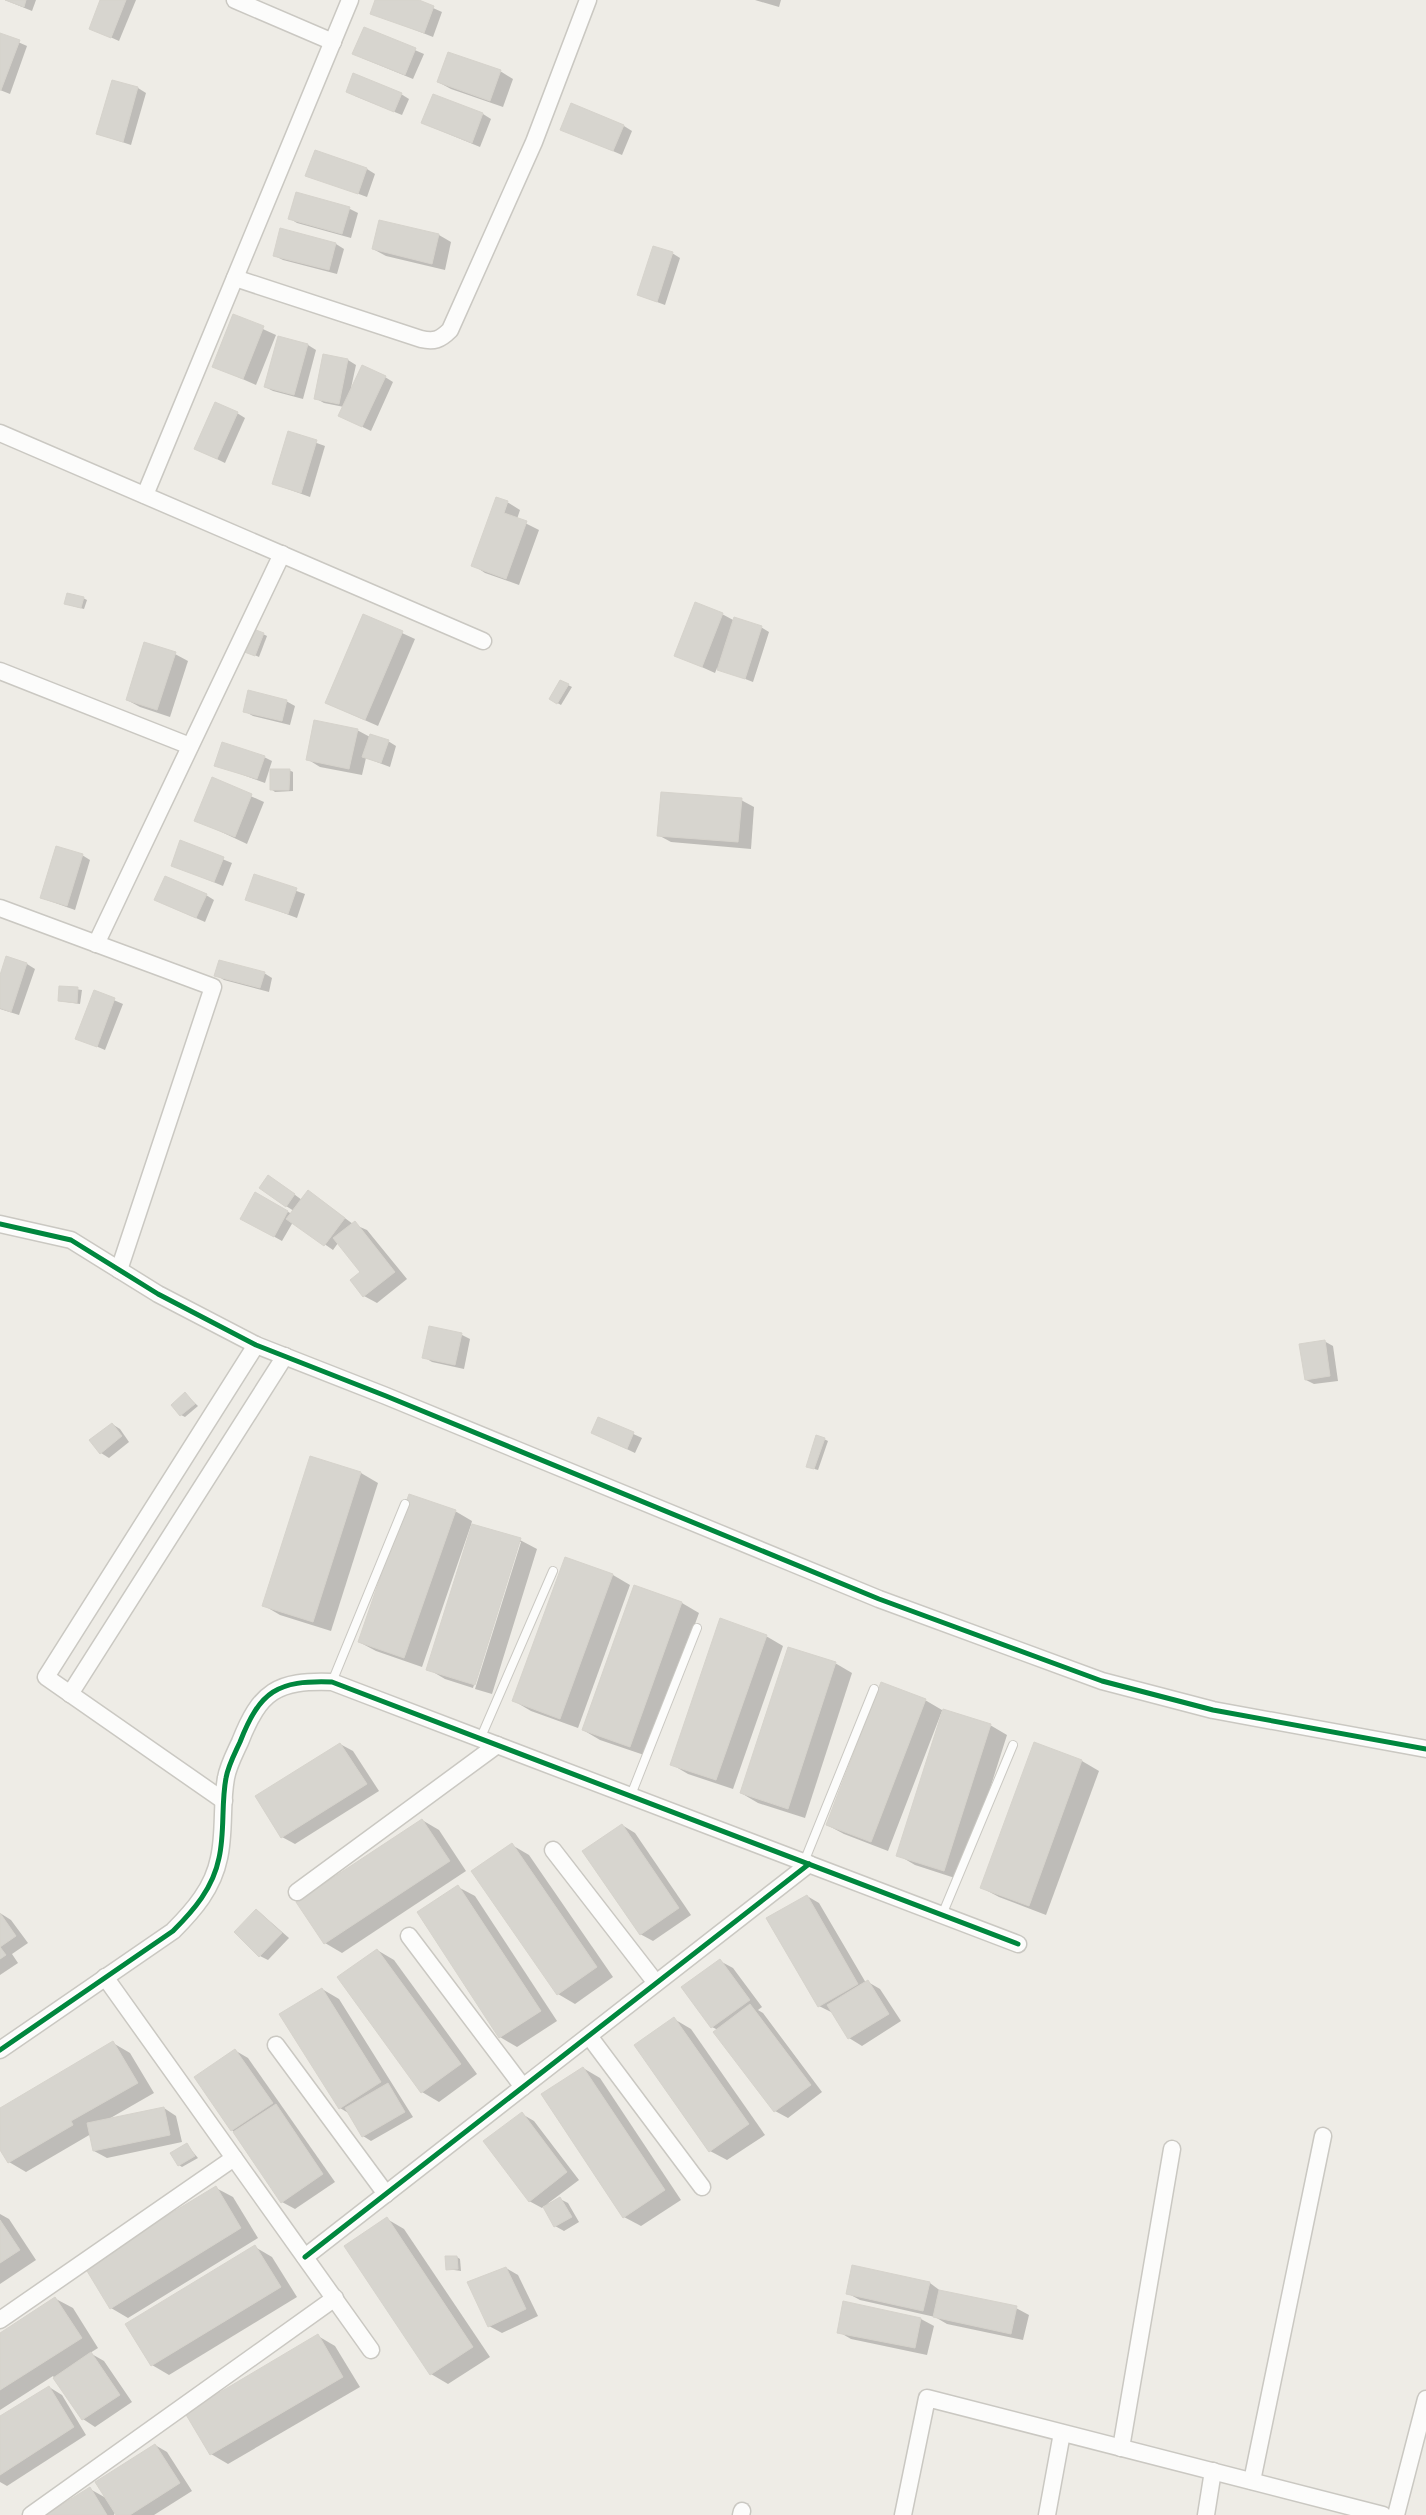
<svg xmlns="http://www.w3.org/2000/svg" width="1426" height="2515" font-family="'Nunito Sans',sans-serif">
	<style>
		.shadow { fill: #0003 }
		.building { fill: #d7d5cf; stroke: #d6d3cc }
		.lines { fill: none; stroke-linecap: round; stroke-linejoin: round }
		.lane-casing { stroke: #cac8c2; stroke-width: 10 }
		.street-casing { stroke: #cac8c2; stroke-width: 19 }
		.lane { stroke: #fcfcfb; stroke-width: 8 }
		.street { stroke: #fcfcfb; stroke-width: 16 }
		.cycleway-casing { stroke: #fff; stroke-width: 8 }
		.cycleway { stroke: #00873e; stroke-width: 5 }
	</style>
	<rect width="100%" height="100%" fill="#eeece6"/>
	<g class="shadow">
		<path d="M5,0H36L32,11Z"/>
		<path d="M102,0H136L119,41L90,28Z"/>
		<path d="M377,0H415L442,12L433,37L372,13Z"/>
		<path d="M755,0H781L779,7Z"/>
		<path d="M364,28L424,54L413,79L362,58Z"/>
		<path d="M0,34L27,46L10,94L0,90Z"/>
		<path d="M500,71L513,79L503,107L451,89L438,82Z"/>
		<path d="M113,81L138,88L146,93L131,145L98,134Z"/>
		<path d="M401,94L409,99L402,115L355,96Z"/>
		<path d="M483,114L491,119L480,147L422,123Z"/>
		<path d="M624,126L632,131L622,155L562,129Z"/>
		<path d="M367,169L375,174L367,197L307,175Z"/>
		<path d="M296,193L350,209L358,213L351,238L297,223L289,218Z"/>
		<path d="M439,235L451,242L445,270L386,256L373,249Z"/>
		<path d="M336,244L344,249L337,274L283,260L275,256Z"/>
		<path d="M672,253L680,258L665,305L638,295Z"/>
		<path d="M234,316L276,335L256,385L213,366Z"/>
		<path d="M279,337L308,345L316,350L303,399L273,391L265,387Z"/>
		<path d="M348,360L356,365L351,388L385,377L393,382L371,431L348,420L344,407L324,403L315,398Z"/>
		<path d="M237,413L245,418L225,463L196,449Z"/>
		<path d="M289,433L325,446L310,497L274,484Z"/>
		<path d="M507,502L520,510L517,519L539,530L519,585L485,573L473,565Z"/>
		<path d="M83,598L87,600L84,609L65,604Z"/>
		<path d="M722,614L735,621L761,627L769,632L753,682L717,668L715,673L675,655Z"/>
		<path d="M363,615L415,639L378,726L326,703Z"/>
		<path d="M263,634L267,636L259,657L245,651Z"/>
		<path d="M175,654L188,661L170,717L140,707L127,700Z"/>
		<path d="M560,681L572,687L561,705L550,699Z"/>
		<path d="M286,701L295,706L290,725L253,716L244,711Z"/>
		<path d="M357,730L370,737L388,741L396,746L390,767L366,758L362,775L320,767L307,759Z"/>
		<path d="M264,757L272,761L265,783L216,765Z"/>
		<path d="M289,770L293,772V791L275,792L271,789Z"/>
		<path d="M212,779L264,802L247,844L196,820Z"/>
		<path d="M741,800L754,807L751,849L671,842L658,835Z"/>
		<path d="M181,842L232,863L223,886L172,865Z"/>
		<path d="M82,855L90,860L75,910L41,898Z"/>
		<path d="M254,876L305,894L297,918L247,899Z"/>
		<path d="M206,895L214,900L205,922L164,904Z"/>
		<path d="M27,964L35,969L19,1015L0,1009V979Z"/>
		<path d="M264,973L272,978L269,992L224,980L216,975Z"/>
		<path d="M60,987L82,990L80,1004L59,1001Z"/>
		<path d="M95,992L123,1004L105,1050L77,1038Z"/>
		<path d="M276,1181L302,1200L316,1197L353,1224L367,1230L407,1279L377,1303L364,1296L362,1272L338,1243L333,1250L293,1222L282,1241L242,1219L255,1194L292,1214L294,1211L286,1206Z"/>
		<path d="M430,1328L462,1335L470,1339L464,1369L432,1362L424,1357Z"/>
		<path d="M1324,1341L1333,1346L1338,1381L1314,1384L1306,1380Z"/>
		<path d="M185,1394L198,1406L185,1417L181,1415Z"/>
		<path d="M599,1418L642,1438L635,1453L593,1433Z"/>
		<path d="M112,1424L120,1429L129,1442L109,1458L101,1453Z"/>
		<path d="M824,1439L828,1441L818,1470L811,1468Z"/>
		<path d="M361,1473L378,1483L331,1631L280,1615L263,1605Z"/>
		<path d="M455,1511L472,1521L471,1525L520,1540L537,1549L492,1694L475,1689L521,1542H518L473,1688L445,1679L428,1669L473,1526L471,1525L422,1667L376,1651L359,1642Z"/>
		<path d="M566,1558L613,1575L630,1585L578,1728L531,1711L514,1701Z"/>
		<path d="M635,1586L682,1603L699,1613L647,1756L600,1740L583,1730Z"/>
		<path d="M766,1636L783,1646L733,1789L688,1774L671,1764Z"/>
		<path d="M835,1663L852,1673L805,1818L758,1803L741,1793Z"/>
		<path d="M925,1700L942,1710L990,1725L1007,1735L961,1880L915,1865L898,1855L944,1712L942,1711L888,1851L844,1834L827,1825Z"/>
		<path d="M340,1744L353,1751L379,1791L295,1844L282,1837Z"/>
		<path d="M1035,1744L1082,1761L1099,1771L1046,1915L999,1897L982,1888Z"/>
		<path d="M422,1820L439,1830L466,1871L342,1953L325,1943Z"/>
		<path d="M622,1825L635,1833L691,1915L653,1941L640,1934Z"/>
		<path d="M512,1845L529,1855L613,1977L575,2004L558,1994Z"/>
		<path d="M458,1887L475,1896L557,2021L517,2047L500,2037Z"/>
		<path d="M807,1896L819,1903L866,1983L868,1982L880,1989L901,2021L862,2046L849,2038L833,2013L819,2006Z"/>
		<path d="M257,1910L289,1938L268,1960L260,1956Z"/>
		<path d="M0,1913L11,1920L28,1943L12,1954L18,1963L0,1975Z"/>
		<path d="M377,1950L394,1960L477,2074L439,2102L422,2092Z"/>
		<path d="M720,1961L733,1968L762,2007L758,2010L763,2013L822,2092L788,2118L775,2111L718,2030L712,2027Z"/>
		<path d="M322,1989L339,1999L413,2117L371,2141L363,2136L350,2114L340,2108Z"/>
		<path d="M674,2019L691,2029L765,2135L727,2160L710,2151Z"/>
		<path d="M113,2043L130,2053L154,2093L107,2120L164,2108L176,2116L182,2142L107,2158L94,2151L91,2134L26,2172L9,2162L0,2147V2109Z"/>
		<path d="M236,2051L248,2058L335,2182L295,2209L282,2202L196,2078Z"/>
		<path d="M583,2068L600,2078L681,2200L641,2226L624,2217Z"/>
		<path d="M522,2114L534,2121L579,2180L547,2204L560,2199L568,2203L579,2222L564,2231L555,2226L544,2206L542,2208L529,2201Z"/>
		<path d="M187,2145L198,2158L182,2167L179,2165Z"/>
		<path d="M216,2188L233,2197L258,2238L128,2318L111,2308Z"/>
		<path d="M0,2214L9,2219L36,2260L0,2284Z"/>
		<path d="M387,2219L404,2229L490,2357L448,2384L431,2374Z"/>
		<path d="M255,2247L272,2257L297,2297L169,2375L152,2365Z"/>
		<path d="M457,2257L460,2259L461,2271L447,2269Z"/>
		<path d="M506,2268L518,2275L538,2316L502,2333L489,2326L469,2282Z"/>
		<path d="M930,2283L942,2292L1016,2308L1029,2315L1023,2340L947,2324L935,2317L860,2300L847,2293Z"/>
		<path d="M56,2299L73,2308L98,2348L90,2353L104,2361L132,2402L95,2427L83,2419L53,2376L0,2410V2334Z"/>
		<path d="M844,2303L921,2319L934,2326L927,2355L851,2339L839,2332Z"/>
		<path d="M318,2336L335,2346L360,2387L228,2464L211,2454Z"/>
		<path d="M49,2387L62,2395L86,2435L7,2486L0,2482V2417Z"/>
		<path d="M155,2445L167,2452L192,2491L154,2515H117L115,2512L114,2515H47L90,2489L106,2498Z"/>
	</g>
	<g class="building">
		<path d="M5,0H26L24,7Z"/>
		<path d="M100,0H126L111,38L89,29Z"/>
		<path d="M375,0H419L434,6L424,33L370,14Z"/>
		<path d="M364,27L416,48L405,75L352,54Z"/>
		<path d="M0,33L20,40L1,90H0Z"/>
		<path d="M448,52L501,70L490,101L437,82Z"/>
		<path d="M353,73L402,93L394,112L346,92Z"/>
		<path d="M112,80L138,87L123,142L96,134Z"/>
		<path d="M433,94L483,113L472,143L421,123Z"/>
		<path d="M571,103L624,125L613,151L560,130Z"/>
		<path d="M315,150L367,168L358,194L305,176Z"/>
		<path d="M296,192L350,207L342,234L288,219Z"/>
		<path d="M379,220L439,234L432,264L372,249Z"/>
		<path d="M280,228L336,243L329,270L273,256Z"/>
		<path d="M653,246L673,252L657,302L637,295Z"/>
		<path d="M233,314L264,326L243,379L212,367Z"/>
		<path d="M278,336L308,344L294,395L264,387Z"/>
		<path d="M323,354L348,359L339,404L314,399Z"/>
		<path d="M362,365L386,376L362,427L338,416Z"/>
		<path d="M215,402L238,412L217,459L194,449Z"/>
		<path d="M288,431L317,440L301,493L272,484Z"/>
		<path d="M496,497L508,501L504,513L527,521L506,579L471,566Z"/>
		<path d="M67,593L84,597L81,608L64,604Z"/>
		<path d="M695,602L723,613L702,667L674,656Z"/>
		<path d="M363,614L403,631L365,720L325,703Z"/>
		<path d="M734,617L762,626L745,679L717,670Z"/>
		<path d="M248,627L264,633L255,656L239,650Z"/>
		<path d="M144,642L176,652L157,710L126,700Z"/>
		<path d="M560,680L569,684L557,704L549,699Z"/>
		<path d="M248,690L287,700L282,721L243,712Z"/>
		<path d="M314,720L358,729L349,769L306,760Z"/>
		<path d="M370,734L389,740L381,763L362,757Z"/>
		<path d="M222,742L265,756L257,779L214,766Z"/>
		<path d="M270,769H290L289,790H270Z"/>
		<path d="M212,777L252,794L235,837L194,821Z"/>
		<path d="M661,792L742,798L738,842L657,836Z"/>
		<path d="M180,840L224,857L214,882L171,866Z"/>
		<path d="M56,846L83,854L67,906L40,898Z"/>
		<path d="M254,874L297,888L288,914L245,900Z"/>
		<path d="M165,876L207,894L196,918L154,900Z"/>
		<path d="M6,956L27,963L11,1012L0,1008V975Z"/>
		<path d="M219,960L265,972L260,988L214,976Z"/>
		<path d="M59,986L78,987L77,1003L58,1001Z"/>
		<path d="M94,990L115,998L97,1047L75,1039Z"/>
		<path d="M268,1175L295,1194L286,1207L259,1188Z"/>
		<path d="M308,1190L345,1218L324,1246L286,1219Z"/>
		<path d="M255,1192L288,1211L274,1237L240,1219Z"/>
		<path d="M355,1221L395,1272L363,1297L350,1280L360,1272L333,1238Z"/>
		<path d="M429,1326L462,1333L455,1365L422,1358Z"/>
		<path d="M1325,1340L1330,1376L1305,1380L1299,1344Z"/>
		<path d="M185,1392L195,1404L180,1416L171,1405Z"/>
		<path d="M598,1417L634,1432L627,1449L591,1433Z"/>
		<path d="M112,1423L122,1436L100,1454L89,1440Z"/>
		<path d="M816,1435L825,1438L814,1469L806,1467Z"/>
		<path d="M310,1456L361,1472L313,1622L262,1606Z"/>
		<path d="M409,1494L456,1510L404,1658L358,1642Z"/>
		<path d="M472,1524L521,1538L475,1685L426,1670Z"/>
		<path d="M565,1557L613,1574L560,1719L512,1701Z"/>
		<path d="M634,1585L682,1602L630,1747L582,1730Z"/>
		<path d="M720,1618L767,1635L716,1780L670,1765Z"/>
		<path d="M788,1647L836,1662L788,1809L740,1793Z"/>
		<path d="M881,1682L926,1699L871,1842L826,1825Z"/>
		<path d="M943,1709L991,1724L944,1871L896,1856Z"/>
		<path d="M1034,1742L1082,1760L1029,1906L980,1888Z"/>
		<path d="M340,1743L367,1784L281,1838L255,1796Z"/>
		<path d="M422,1819L450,1861L324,1944L296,1902Z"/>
		<path d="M622,1824L679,1908L640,1935L582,1851Z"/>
		<path d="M512,1843L597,1967L557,1995L471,1871Z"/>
		<path d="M458,1885L541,2011L499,2038L417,1912Z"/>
		<path d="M807,1895L858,1984L818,2007L766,1918Z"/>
		<path d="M256,1909L282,1933L259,1957L234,1932Z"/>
		<path d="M0,1913L16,1936L0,1947L6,1955L0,1959Z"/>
		<path d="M377,1949L461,2064L421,2093L337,1977Z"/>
		<path d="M720,1959L750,2000L711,2028L681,1987Z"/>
		<path d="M868,1980L889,2014L848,2039L827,2005Z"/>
		<path d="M322,1988L381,2082L339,2109L279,2014Z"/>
		<path d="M750,2004L811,2085L774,2112L713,2032Z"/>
		<path d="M674,2017L749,2124L709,2152L634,2045Z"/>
		<path d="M113,2041L138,2083L71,2121L73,2125L8,2163L0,2150V2108Z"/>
		<path d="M235,2049L273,2103L231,2131L194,2077Z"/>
		<path d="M583,2067L665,2190L623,2218L541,2094Z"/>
		<path d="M388,2083L405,2112L362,2137L345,2108Z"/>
		<path d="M276,2104L323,2174L281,2203L233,2132Z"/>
		<path d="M164,2107L170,2135L93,2151L87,2123Z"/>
		<path d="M522,2112L567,2172L529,2202L483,2141Z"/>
		<path d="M187,2143L195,2156L178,2166L170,2153Z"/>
		<path d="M216,2186L241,2228L110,2309L84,2266Z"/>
		<path d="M560,2197L572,2217L554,2227L543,2207Z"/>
		<path d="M387,2217L473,2347L430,2375L344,2246Z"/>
		<path d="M0,2220L20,2250L0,2263Z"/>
		<path d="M255,2245L281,2287L151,2366L125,2324Z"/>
		<path d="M445,2256H457L458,2269L446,2270Z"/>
		<path d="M852,2265L930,2282L923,2311L846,2294Z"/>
		<path d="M506,2267L526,2309L488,2327L467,2282Z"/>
		<path d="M939,2290L1017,2306L1011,2334L933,2317Z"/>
		<path d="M55,2297L82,2338L0,2390V2333Z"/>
		<path d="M843,2301L921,2318L915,2348L837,2333Z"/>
		<path d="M318,2334L343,2377L210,2455L185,2413Z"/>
		<path d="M91,2352L120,2395L82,2420L53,2378Z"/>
		<path d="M49,2386L74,2427L0,2475V2416Z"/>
		<path d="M155,2444L180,2483L130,2515H116L95,2482Z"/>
		<path d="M90,2487L107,2515H45Z"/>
	</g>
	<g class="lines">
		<g class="lane-casing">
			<g id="lane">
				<path d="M332,1682L405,1504"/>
				<path d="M481,1737L553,1571"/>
				<path d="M631,1795L697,1628"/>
				<path d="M804,1862L874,1689"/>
				<path d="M942,1915L1013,1745"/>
			</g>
		</g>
		<g class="street-casing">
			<g id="street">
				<path d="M235,0L333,42"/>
				<path d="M235,278L421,339C434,342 440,340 450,330L534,142L588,0"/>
				<path d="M0,433L483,641"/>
				<path d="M145,495L350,0"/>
				<path d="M0,671L190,746"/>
				<path d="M0,908L213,987L119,1270"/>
				<path d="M96,944L282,554"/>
				<path d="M0,1224L71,1240L158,1294L256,1345L386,1396L879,1599L1102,1681L1213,1710L1426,1749"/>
				<path d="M70,1694L285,1356"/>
				<path d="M224,1801L46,1677L256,1345"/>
				<path d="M553,1850L656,1983"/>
				<path d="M297,1892L497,1745"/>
				<path d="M409,1936L523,2087"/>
				<path d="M105,1977L371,2350"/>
				<path d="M589,2036L702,2187"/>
				<path d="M276,2045L386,2194"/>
				<path d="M0,2050L173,1931C194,1910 213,1888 219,1858C225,1832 221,1804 226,1778C228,1766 235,1753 240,1742C260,1691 277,1680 332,1682L1018,1944"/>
				<path d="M305,2257L809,1864"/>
				<path d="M0,2320L234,2158"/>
				<path d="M1121,2448L1172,2149"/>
				<path d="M1252,2481L1323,2136"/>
				<path d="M31,2515L335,2298"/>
				<path d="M741,2515L742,2511"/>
				<path d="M903,2515L927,2398L1383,2515"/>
				<path d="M1047,2515L1062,2433"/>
				<path d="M1206,2515L1213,2471"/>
				<path d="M1396,2515L1426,2399"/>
			</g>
		</g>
		<use href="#lane" class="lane"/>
		<use href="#street" class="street"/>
		<g class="cycleway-casing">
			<g id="cycleway">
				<path d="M0,1224L71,1240L158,1294L256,1345L386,1396L879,1599L1102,1681L1213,1710L1426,1749"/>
				<path d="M0,2050L173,1931C194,1910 213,1888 219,1858C225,1832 221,1804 226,1778C228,1766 235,1753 240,1742C260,1691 277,1680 332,1682L1018,1944"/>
				<path d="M305,2257L809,1864"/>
			</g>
		</g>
		<use href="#cycleway" class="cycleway"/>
	</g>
</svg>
